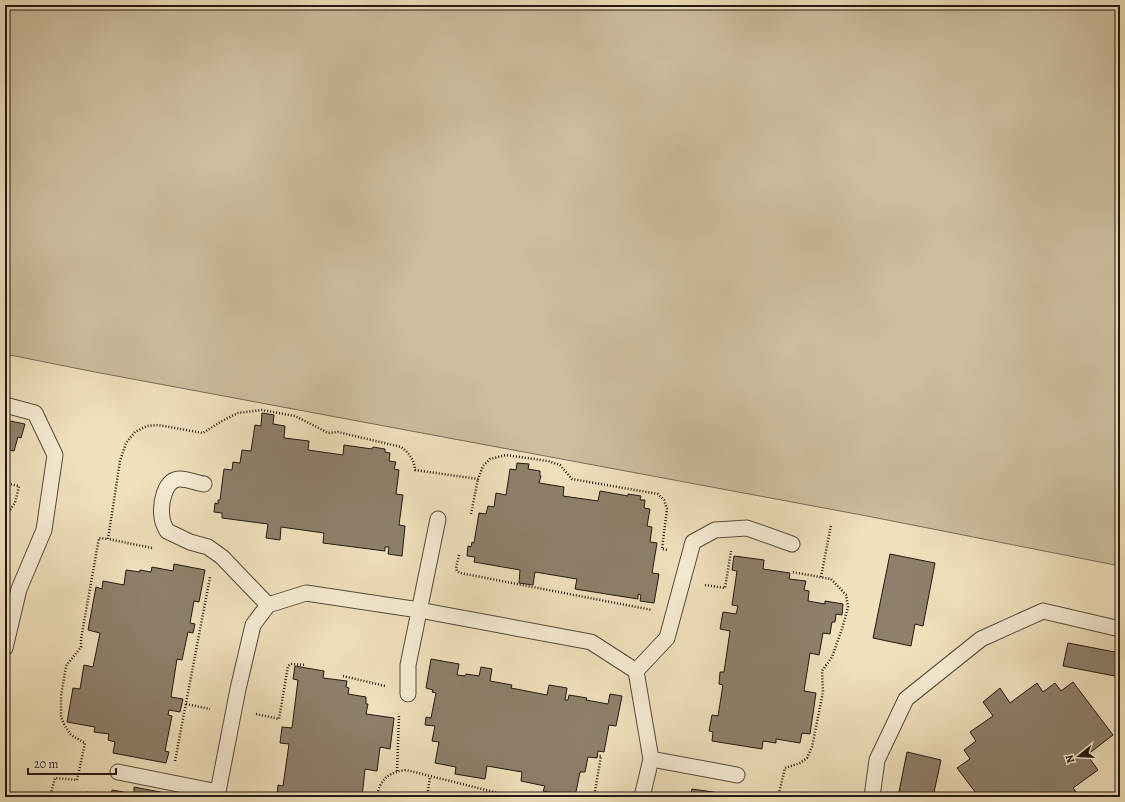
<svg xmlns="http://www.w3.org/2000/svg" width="1125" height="802" font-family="Alegreya,serif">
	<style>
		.green { fill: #cdbe9f; stroke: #786b59 }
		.building { fill: #8e806b; stroke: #231813 }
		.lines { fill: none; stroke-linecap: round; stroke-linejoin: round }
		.lane-casing { stroke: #564a3d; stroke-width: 17 }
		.path { stroke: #231813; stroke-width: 2.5; stroke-dasharray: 1 2; stroke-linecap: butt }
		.lane { stroke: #f5ebd3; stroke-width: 15 }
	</style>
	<rect width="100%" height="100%" fill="#f0e0bc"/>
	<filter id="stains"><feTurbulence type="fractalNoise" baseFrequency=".005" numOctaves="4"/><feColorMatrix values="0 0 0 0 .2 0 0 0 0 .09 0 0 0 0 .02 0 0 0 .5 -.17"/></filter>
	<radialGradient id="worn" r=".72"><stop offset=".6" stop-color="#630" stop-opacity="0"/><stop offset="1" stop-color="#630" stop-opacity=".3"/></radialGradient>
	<path class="green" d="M5,5H1120V566L867,516L95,372L5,354Z"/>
	<g class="building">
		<path d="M262,413L274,415L273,424L285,426L284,438L309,441L308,450L343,455L344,445L372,449L373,447L385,449V452L390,453L389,461L396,462L394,469L399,470L396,494L403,495L399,525L405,526L402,556L388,554L389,547H385V551L323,543L324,533L281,527L280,540L266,538L268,524L222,518V513L214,512L215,503L218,504V500H220L224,469L232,470L233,462L240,463L242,450L251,451L255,425L261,426Z"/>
		<path d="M5,420L25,424L21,438L18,437L14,451L9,450L5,467Z"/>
		<path d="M517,463L529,464L528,469L540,471V476H541L539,483L564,487L563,496L598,501L600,491L628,496V494L641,496L640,500H645L644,508L650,509L647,526L652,527L650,542L657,543L652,573L659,574L654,603L640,601L641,595L638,594V599L575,589L577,579L535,572L533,585L519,583L520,570L474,562L475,557L467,556L468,546L471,547L472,542L474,543L479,513L486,514L488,506L494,507L496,493L506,495L510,469L516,470Z"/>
		<path d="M890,554L935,563L923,626L915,624L911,646L873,638Z"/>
		<path d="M734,556L764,560L763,569L790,573L789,579L806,581L804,590L809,591L808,601L825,604V601L843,604L842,615L836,614L835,622H832L830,634L823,633L819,655L810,653L804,691L816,693L810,734L802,733L800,743L776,739V743L763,741L762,749L712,741L713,732L709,731L712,715L718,716L723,685L719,684L720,672H724L730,631L720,629L723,612L736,614L738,606L732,605L737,571L732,570Z"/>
		<path d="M174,564L205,570L199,602L194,601L190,623L195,624L193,633L188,632L182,660L177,659L171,697L183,699L180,712L169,710L168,715L172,716L165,751L169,752L166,763L113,753L115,742L108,740L109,734L94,732L95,727L67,722L73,688L80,689L84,665L93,667L100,633L88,630L96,587L102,589L103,581L124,585L126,570L140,572V570L151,572L152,567L173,571Z"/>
		<path d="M1068,643L1120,653V677L1063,666Z"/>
		<path d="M431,659L459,664L457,675L465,676L466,674L479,676L481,667L492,669L490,681L512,685L511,688L547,695L549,685L567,688L565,700H568L569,695L587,698L586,700L608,704L610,694L622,696L616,726L609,725L604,752L598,751L597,758L588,757L585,772H580L575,797L543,791L545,786L521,781L522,772L487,766L485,779L455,774L456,767L435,763L439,742L432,741L435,726L425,725L426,717L431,718L436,693L432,692L433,690L426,688Z"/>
		<path d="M295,666L324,671L323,678L347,681L346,687L349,688L348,694L366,697V704H368L366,714L394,718L390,749L380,747L377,771L365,769L362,797H277L278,785L283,786L289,744L280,743L282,727L292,728L298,680L293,679Z"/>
		<path d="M1073,682L1113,735L1087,755L1098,770L1073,788L1077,793L1071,797H979L957,768L970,759L964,750L976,741L970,732L993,716L983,702L1000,688L1010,703L1037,683L1043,692L1055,683L1061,691Z"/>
		<path d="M907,752L941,760L933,797H898Z"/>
		<path d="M134,787L165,793L164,797H86L87,792L100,795V793L111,795L112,790L134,794Z"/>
		<path d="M692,789L720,793V797H690Z"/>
	</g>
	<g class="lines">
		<g class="lane-casing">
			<g id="lane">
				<path d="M5,405L35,413L55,455L44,530L19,589L5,648"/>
				<path d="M204,484C196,483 188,479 180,479C164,479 160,505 162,517C162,522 165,527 167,531L190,542L208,547L222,557L268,605"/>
				<path d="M636,671L667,638L693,542L715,530L747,528L792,544"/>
				<path d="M408,694V665L438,519"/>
				<path d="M651,759L737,775"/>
				<path d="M118,772L218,792"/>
				<path d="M217,797L238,689L253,625L268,605L306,593L419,610L591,642L636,671L651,759L642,797"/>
				<path d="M872,797L877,760L906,699L981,639L1043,611L1120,629"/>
			</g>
		</g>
		<g class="path">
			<path d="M5,483L19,486L15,503L5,517"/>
			<path d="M471,514L478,479"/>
			<path d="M152,548L108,539L120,461L126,443L135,432L147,426L158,425L203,433L222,421L238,413L262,410L295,416L315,426L328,433L338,432L401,447C409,453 414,459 415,470L478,479L483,466L490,459L506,455L548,461L560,465L572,479L658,494L664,500L667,509L662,549L667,550"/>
			<path d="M459,555L456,568L457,571L460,573L652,610"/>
			<path d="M821,577L831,525"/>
			<path d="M705,585L725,588L731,551"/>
			<path d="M343,676L385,686"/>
			<path d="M186,704L210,709"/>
			<path d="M256,714L279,719L288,666L291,664L306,665"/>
			<path d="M175,761L210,577"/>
			<path d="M397,771L399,717L398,714"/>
			<path d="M50,797L55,778L77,780L85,743L71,735L65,726L61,717V696L66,666L81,647V639L99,538L108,539"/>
			<path d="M377,797C379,780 389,772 406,770L514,797"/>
			<path d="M427,797L430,777"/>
			<path d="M594,797L601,756H597"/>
			<path d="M778,797L785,768L800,763L807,758L812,747L823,692L822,671L832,657L843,626L848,607L846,595L831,579L792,572"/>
		</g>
		<use href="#lane" class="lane"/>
	</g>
	<rect width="1125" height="802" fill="none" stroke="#f0e0bc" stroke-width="20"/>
	<rect x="6" y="6" width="1113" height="790" fill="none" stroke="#231813" stroke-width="2"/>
	<rect x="10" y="10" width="1105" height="782" fill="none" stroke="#231813"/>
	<g transform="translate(1079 756) rotate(252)" stroke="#f5ebd3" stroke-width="3" paint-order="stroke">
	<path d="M0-3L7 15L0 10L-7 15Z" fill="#231813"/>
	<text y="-6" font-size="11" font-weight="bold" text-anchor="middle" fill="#231813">N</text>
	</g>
	<path d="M28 768v6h88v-6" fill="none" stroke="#231813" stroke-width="2"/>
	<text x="34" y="768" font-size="12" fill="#231813" stroke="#f5ebd3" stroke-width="3" paint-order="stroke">20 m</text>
	<rect width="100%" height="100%" filter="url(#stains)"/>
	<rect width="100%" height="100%" fill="url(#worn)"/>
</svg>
